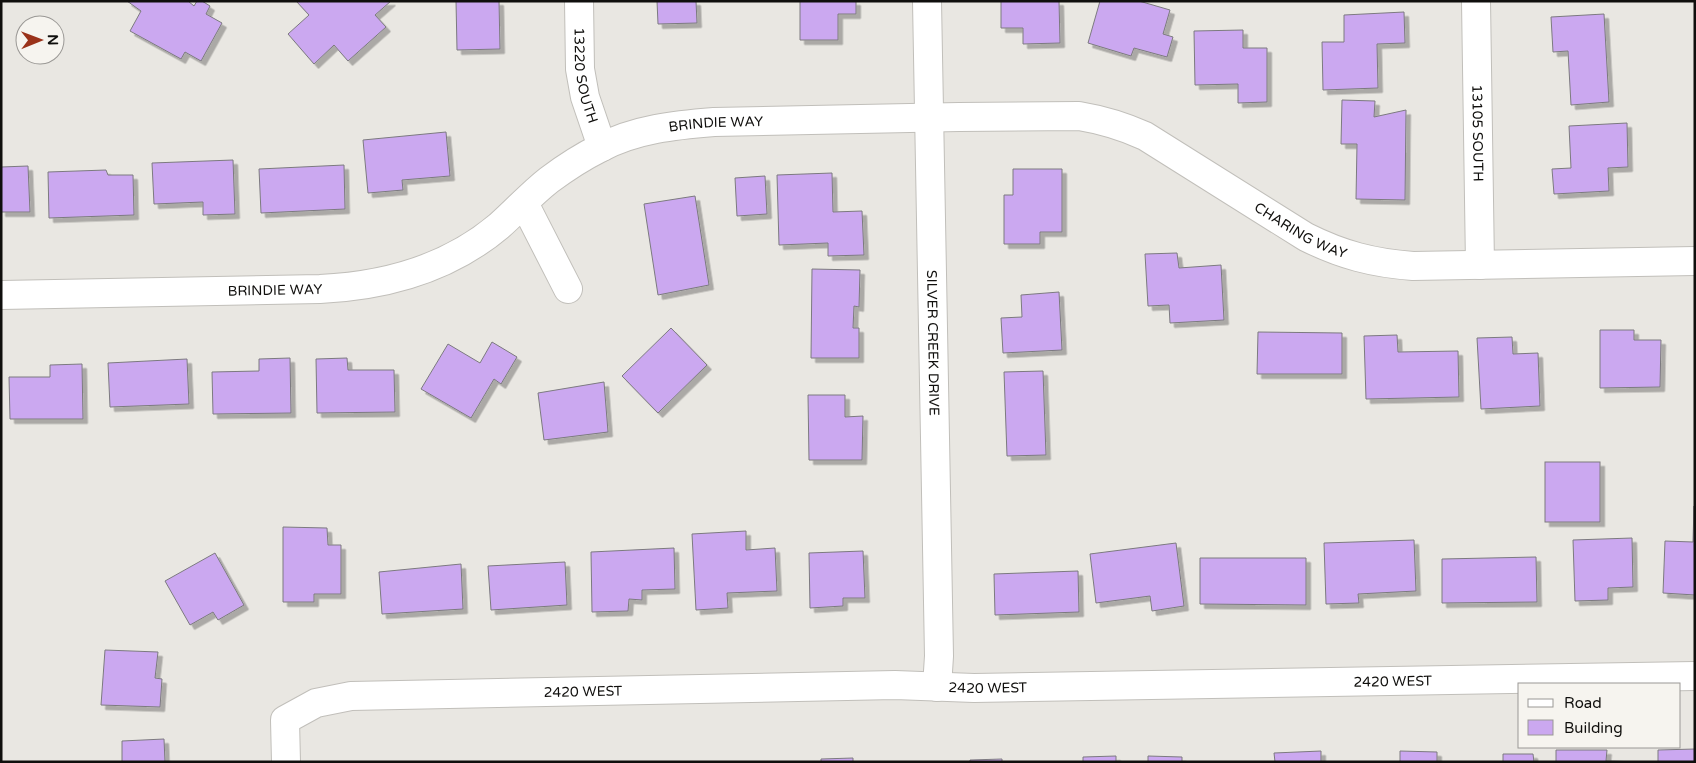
<svg xmlns="http://www.w3.org/2000/svg" width="1696" height="763" font-family="'Varela Round',sans-serif">
	<style>
		.building { fill: #cba8f0; stroke: #7c7a7f; filter: url(#shadow) }
		.lines { fill: none; stroke-linecap: round; stroke-linejoin: round }
		.minor-casing { stroke: #c1bfba; stroke-width: 30 }
		.minor { stroke: #fff; stroke-width: 28 }
		.labels { text-anchor: middle; stroke-width: 5; stroke-linejoin: round; paint-order: stroke }
		.street-label { font-size: 14px; fill: #100f0d; stroke: #f6f4ef }
	</style>
	<defs>
		<filter id="shadow"><feDropShadow dx="4.5" dy="4.5" stdDeviation="0" flood-color="#0004"/></filter>
	</defs>
	<rect width="100%" height="100%" fill="#e9e7e2"/>
	<g class="building">
		<path d="M127,1H188L194,6L197,1H202L210,6L206,14L222,23L201,61L185,52L181,59L130,31L141,11Z"/>
		<path d="M296,1H391L375,15L386,27L348,61L334,45L314,64L288,34L309,15Z"/>
		<path d="M456,1H499L500,49L457,50Z"/>
		<path d="M657,1H696L697,23L658,24Z"/>
		<path d="M800,1H856V14H838V40H800Z"/>
		<path d="M1001,1H1059L1060,43L1023,44V28H1001Z"/>
		<path d="M1100,1H1139L1170,10L1163,34L1173,37L1167,57L1134,48L1131,56L1088,43Z"/>
		<path d="M1404,12L1405,43L1377,44L1378,88L1323,90L1322,42H1344V15Z"/>
		<path d="M1604,14L1609,102L1571,105L1568,51L1553,52L1551,17Z"/>
		<path d="M1243,30V48H1267V102L1238,103V84L1195,85L1194,31Z"/>
		<path d="M1342,100L1375,101L1374,117L1406,110L1405,200L1356,199L1357,144H1341Z"/>
		<path d="M1627,123L1628,167L1608,168L1609,191L1554,194L1552,169L1571,168L1569,126Z"/>
		<path d="M446,132L450,176L402,180L403,190L368,193L363,140Z"/>
		<path d="M233,160L235,214L203,215V202L154,204L152,163Z"/>
		<path d="M344,165L345,209L261,213L259,169Z"/>
		<path d="M28,166L30,212H1V167Z"/>
		<path d="M1013,169H1062V232H1040V244H1004V195H1013Z"/>
		<path d="M106,170L108,175H133L134,215L49,218L48,172Z"/>
		<path d="M832,173L833,212L862,211L864,255L828,256V243L779,245L777,175Z"/>
		<path d="M765,176L767,214L737,216L735,178Z"/>
		<path d="M695,196L709,285L658,295L644,204Z"/>
		<path d="M1177,253L1179,268L1221,265L1224,320L1170,323L1169,305L1148,306L1145,254Z"/>
		<path d="M812,269L860,270L859,307L854,306L853,328H859V358H811Z"/>
		<path d="M1059,292L1062,350L1003,353L1001,318L1022,317L1021,295Z"/>
		<path d="M671,328L707,365L658,413L622,376Z"/>
		<path d="M1600,330H1634V340H1661L1660,387L1600,388Z"/>
		<path d="M1258,332L1342,333V374H1257Z"/>
		<path d="M1397,335L1398,352L1458,351L1459,397L1366,399L1364,336Z"/>
		<path d="M1512,337L1513,354L1538,353L1540,406L1481,409L1477,338Z"/>
		<path d="M492,342L517,357L501,384L494,379L471,418L421,389L448,344L480,363Z"/>
		<path d="M290,358L291,413L213,414L212,372L259,371V359Z"/>
		<path d="M347,358L348,370H394L395,412L317,413L316,359Z"/>
		<path d="M187,359L189,404L110,407L108,363Z"/>
		<path d="M82,364L83,419H10L9,377H50V365Z"/>
		<path d="M1043,371L1046,455L1007,456L1004,372Z"/>
		<path d="M604,382L608,432L544,440L538,393Z"/>
		<path d="M808,395H845V417L863,416L862,460H809Z"/>
		<rect x="1545" y="462" width="55" height="60"/>
		<path d="M1694,506L1695,595L1663,593L1665,541L1693,542Z"/>
		<path d="M283,527L327,528L328,545H341V594H314V602H283Z"/>
		<path d="M746,531V550L775,548L777,591L727,593L728,608L696,610L692,534Z"/>
		<path d="M1632,538L1633,587L1608,588V600L1575,601L1573,540Z"/>
		<path d="M1414,540L1416,591L1358,594L1359,603L1326,604L1324,543Z"/>
		<path d="M1176,543L1184,606L1152,611L1150,596L1096,603L1090,554Z"/>
		<path d="M674,548L675,589L642,590V600L629,599L628,611L592,612L591,552Z"/>
		<path d="M863,551L865,598H843V606L810,608L809,553Z"/>
		<path d="M215,553L244,605L218,620L213,612L190,625L165,581Z"/>
		<path d="M1536,557L1537,602L1442,603V559Z"/>
		<path d="M1200,558H1306V605L1200,604Z"/>
		<path d="M565,562L567,605L491,610L488,566Z"/>
		<path d="M461,564L463,609L382,614L379,572Z"/>
		<path d="M1078,571L1079,612L995,615L994,574Z"/>
		<path d="M105,650L158,652L155,678L162,679L160,707L101,705Z"/>
		<path d="M164,739L165,762H122V741Z"/>
		<path d="M1695,749V762H1658V750Z"/>
		<path d="M1556,750H1607L1606,761L1642,762H1556Z"/>
		<path d="M1321,751V762H1275L1274,753Z"/>
		<path d="M1400,751L1437,752V762H1400Z"/>
		<path d="M1503,754H1533L1534,762H1503Z"/>
		<path d="M1116,756V762H1083V757Z"/>
		<path d="M1148,756L1182,757V762H1148Z"/>
		<path d="M853,758V762H821V759Z"/>
		<path d="M1002,759V762H970V760Z"/>
	</g>
	<g class="lines">
		<g class="minor-casing">
			<g id="minor">
				<path id="s1" d="M579,1L580,69L585,97L602,147"/>
				<path id="s2" d="M927,1L939,656L937,687"/>
				<path id="s3" d="M1476,1L1480,265"/>
				<path d="M524,203L568,289"/>
				<path id="s4" d="M1,295L320,289C385,286 448,269 499,226C516,211 531,194 549,180C565,168 582,157 600,148C635,129 676,125 714,122L959,117L1079,116C1103,120 1123,126 1145,136L1306,237C1342,255 1373,263 1413,266L1695,261"/>
				<path id="s5" d="M286,762L285,720L316,703L351,696L895,685L974,688L1695,676"/>
			</g>
		</g>
		<use href="#minor" class="minor"/>
	</g>
	<g class="labels">
		<g class="street-label">
			<text dy="5" stroke="none"><textPath href="#s1" startOffset="75">13220 SOUTH</textPath></text>
			<text dy="5" stroke="none"><textPath href="#s4" startOffset="760">BRINDIE WAY</textPath></text>
			<text dy="5" stroke="none"><textPath href="#s3" startOffset="132">13105 SOUTH</textPath></text>
			<text dy="5" stroke="none"><textPath href="#s4" startOffset="1375">CHARING WAY</textPath></text>
			<text dy="5" stroke="none"><textPath href="#s4" startOffset="274">BRINDIE WAY</textPath></text>
			<text dy="5" stroke="none"><textPath href="#s2" startOffset="342">SILVER CREEK DRIVE</textPath></text>
			<text dy="5" stroke="none"><textPath href="#s5" startOffset="1155">2420 WEST</textPath></text>
			<text dy="5" stroke="none"><textPath href="#s5" startOffset="750">2420 WEST</textPath></text>
			<text dy="5" stroke="none"><textPath href="#s5" startOffset="345">2420 WEST</textPath></text>
		</g>
	</g>
	<rect width="1696" height="763" fill="none" stroke="#100f0d" stroke-width="5"/>
	<rect x="1518" y="683" width="162" height="65" fill="#f6f4ef" stroke="#9a9895"/>
	<rect x="1528" y="699" width="25" height="8" fill="#ffffff" stroke="#9a9895"/>
	<text x="1564" y="708" font-size="15" fill="#100f0d">Road</text>
	<rect x="1528" y="720" width="25" height="15" fill="#cba8f0" stroke="#9a9895"/>
	<text x="1564" y="733" font-size="15" fill="#100f0d">Building</text>
	<g transform="translate(40 40) rotate(89)"><circle r="24" fill="#f6f4ef" stroke="#9a9895"/>
	<path d="M0-4L9 19L0 12L-9 19Z" fill="#9a321a"/>
	<text y="-8" font-size="14" font-weight="bold" text-anchor="middle" fill="#100f0d">N</text>
	</g>
</svg>
